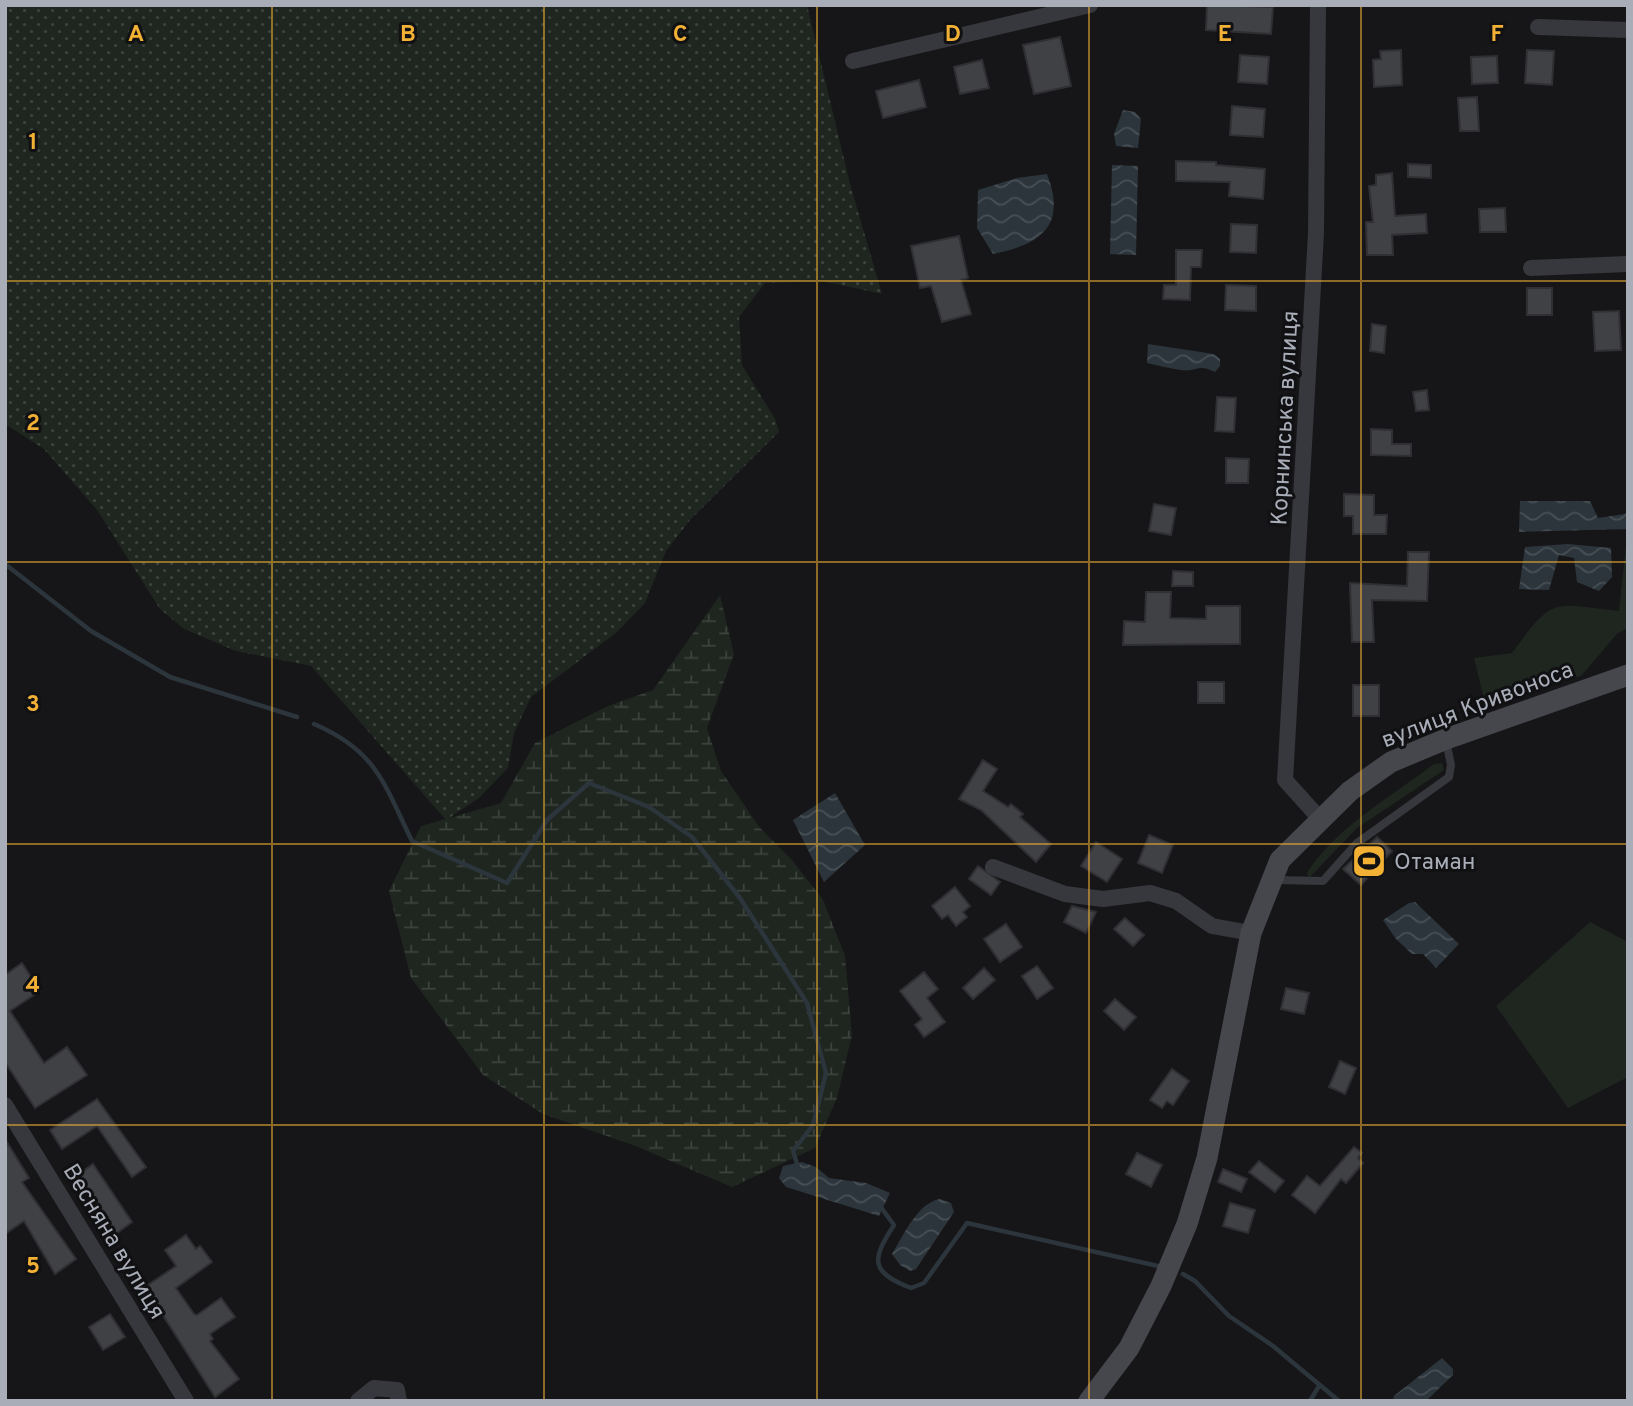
<svg xmlns="http://www.w3.org/2000/svg" width="1633" height="1406" font-family="Overpass,sans-serif">
	<style>
		.green { fill: #1e261f }
		.wetland { fill: url(#wetland-marsh) }
		.garden { fill: url(#garden-dots) }
		.water { fill: url(#water-waves) }
		.lines { fill: none; stroke-linecap: round; stroke-linejoin: round }
		.stream { stroke: #2c353c; stroke-width: 4.5 }
		.building { fill: #404145; stroke: #303034; stroke-width: 2 }
		.lane { stroke: #37383d; stroke-width: 8 }
		.street { stroke: #37383d; stroke-width: 16 }
		.secondary { stroke: #45474d; stroke-width: 21 }
		.grid { fill: none; stroke: #f2b134; stroke-width: 2; stroke-opacity: 0.55 }
		.labels { text-anchor: middle; stroke-width: 6; stroke-linejoin: round; paint-order: stroke }
		.street-label { font-size: 23px; fill: #a8adb8; stroke: #111113 }
		.poi-label { font-size: 23px; fill: #a8adb8; stroke: #111113; text-anchor: start }
		.grid-label { font-size: 23px; text-anchor: middle; font-weight: bold; fill: #f2b134; stroke: #111113; stroke-width: 6; stroke-linejoin: round; paint-order: stroke }
	</style>
	<defs>
		<pattern id="wetland-marsh" width="20" height="14" patternUnits="userSpaceOnUse" patternTransform="scale(1.75)"><rect width="20" height="14" fill="#1e261f"/><path d="M1 5h8M5 5V1M11 12h8M15 12V8" fill="none" stroke="#3c433d"/></pattern>
		<pattern id="garden-dots" width="8" height="8" patternUnits="userSpaceOnUse" patternTransform="scale(1.75)"><rect width="8" height="8" fill="#1e261f"/><path d="M2 2h.1M6 6h.1" fill="none" stroke="#3c433d" stroke-width="1.8" stroke-linecap="round"/></pattern>
		<pattern id="water-waves" width="16" height="10" patternUnits="userSpaceOnUse" patternTransform="scale(1.75)"><rect width="16" height="10" fill="#2c353c"/><path d="M0 5q4-4 8 0t8 0" fill="none" stroke="#485056"/></pattern>
	</defs>
	<rect width="100%" height="100%" fill="#161618"/>
	<g class="green">
		<path d="M1626,545L1628,627L1617,634L1581,676L1485,703L1474,658L1512,653C1554,595 1552,604 1619,611Z"/>
		<path d="M1442,763L1444,770L1357,828L1309,878L1307,873C1336,827 1391,797 1434,764Z"/>
		<path d="M1590,922L1628,942V1077L1568,1108L1496,1006Z"/>
	</g>
	<path class="wetland" d="M720,595L734,654L707,728L721,771L760,828L792,860L823,900L845,956L852,1035L837,1098L815,1148L732,1187L633,1145L543,1114L483,1075L411,978L389,891L421,826L501,803L535,743L608,706L653,690Z"/>
	<path class="garden" d="M5,5H807L850,184L882,294L823,281L765,283L739,317L742,365L775,419L779,432L690,520L666,551L645,603L617,632L531,697L514,733L508,768L479,798L446,820L311,666L236,651L184,629L160,609L97,510L44,449L5,424Z"/>
	<g class="water">
		<path d="M1123,110L1135,112L1141,119L1138,148L1116,146L1114,134Z"/>
		<path d="M1112,165L1138,166L1136,255L1110,254Z"/>
		<path d="M1047,174C1067,226 1041,244 993,254L977,228L978,190L1017,178Z"/>
		<path d="M1148,344L1214,354L1220,359V366L1215,372C1198,363 1197,372 1181,370C1173,369 1155,365 1147,363Z"/>
		<path d="M1520,501H1590L1598,518L1625,514L1628,509V529L1519,532Z"/>
		<path d="M1568,544L1611,548L1612,577L1599,591L1577,582L1574,558L1559,555L1549,590L1519,589L1525,547Z"/>
		<path d="M835,793L865,845L824,882L793,820Z"/>
		<path d="M1415,902L1459,944L1436,968L1423,954H1412L1396,939L1383,920L1409,903Z"/>
		<path d="M802,1162L816,1167L829,1178L866,1183L890,1193L879,1216L786,1187L779,1178L783,1166Z"/>
		<path d="M940,1199L951,1203L954,1212L916,1269L910,1271L900,1265L892,1254C904,1235 917,1203 940,1199Z"/>
		<path d="M1442,1358L1453,1369V1375L1426,1401H1393L1394,1396Z"/>
	</g>
	<g class="lines">
		<g class="stream">
			<path d="M5,564L91,631L170,677L297,717"/>
			<path d="M314,724C377,751 384,784 412,841L507,883L547,820L589,783L649,807L692,837L740,898L807,1003L826,1073L813,1125L793,1151L798,1167"/>
			<path d="M880,1206L894,1225C872,1259 869,1272 911,1288L924,1283L967,1223L1158,1266"/>
			<path d="M1183,1274L1195,1281L1229,1316L1273,1346L1339,1401"/>
			<path d="M1310,1401L1319,1386"/>
		</g>
	</g>
	<g class="building">
		<path d="M1207,5L1273,7L1271,34L1206,30Z"/>
		<path d="M1060,37L1071,86L1034,94L1023,45Z"/>
		<path d="M1401,50L1402,85L1374,87L1373,60L1381,59L1380,51Z"/>
		<path d="M1527,50L1554,51L1552,85L1525,83Z"/>
		<path d="M1240,55L1269,57L1267,84L1238,82Z"/>
		<path d="M1497,56L1498,83L1472,84L1471,57Z"/>
		<path d="M982,60L989,88L960,94L954,67Z"/>
		<path d="M919,80L926,107L883,118L876,91Z"/>
		<path d="M1477,97L1479,131H1460L1458,98Z"/>
		<path d="M1232,106L1265,109L1263,137L1230,135Z"/>
		<path d="M1176,161L1216,162V165L1265,169L1263,199L1229,196L1230,182L1176,181Z"/>
		<path d="M1408,164L1431,165V178L1408,177Z"/>
		<path d="M1392,173L1395,216L1426,214L1427,233L1392,235L1393,255H1367L1366,222H1373L1369,186L1376,185V175Z"/>
		<path d="M1505,208L1506,232H1480L1479,209Z"/>
		<path d="M1231,224L1257,225L1256,253L1230,252Z"/>
		<path d="M959,236L968,278L961,280L971,314L942,322L931,286L920,288L911,246Z"/>
		<path d="M1176,250H1202L1201,267H1191L1190,300L1163,299L1164,285H1176Z"/>
		<path d="M1226,285L1256,286V311L1225,310Z"/>
		<rect x="1527" y="288" width="25" height="27"/>
		<path d="M1619,311L1621,350L1595,351L1593,312Z"/>
		<path d="M1372,324L1386,326L1384,353L1370,351Z"/>
		<path d="M1427,390L1429,410L1416,411L1413,392Z"/>
		<path d="M1217,397L1236,398L1234,432L1215,431Z"/>
		<path d="M1371,429L1392,430V444H1411V456L1371,455Z"/>
		<path d="M1226,458L1249,459L1248,483H1226Z"/>
		<path d="M1344,494L1374,495V515H1387L1386,534H1353V516H1344Z"/>
		<path d="M1154,504L1176,508L1171,535L1149,531Z"/>
		<path d="M1408,552H1429L1427,601L1372,600L1374,642H1352L1350,583L1407,586Z"/>
		<path d="M1173,571L1193,572V586H1172Z"/>
		<path d="M1146,592H1171L1170,618L1206,619V606H1240V644L1123,645L1124,621L1145,622Z"/>
		<rect x="1198" y="682" width="26" height="21"/>
		<rect x="1353" y="685" width="26" height="31"/>
		<path d="M983,760L997,769L983,791L1008,807L1011,804L1023,814L1020,817L1051,844L1036,862L981,810L959,799Z"/>
		<path d="M1149,835L1173,845L1162,873L1138,863Z"/>
		<path d="M1377,837L1392,851L1361,885L1343,869Z"/>
		<path d="M1096,842L1122,859L1107,882L1081,866Z"/>
		<path d="M978,866L1000,882L991,895L969,879Z"/>
		<path d="M955,887L970,906L963,912L967,917L956,926L948,915L942,919L932,906Z"/>
		<path d="M1072,906L1096,912L1086,933L1064,922Z"/>
		<path d="M1125,918L1144,935L1133,946L1114,929Z"/>
		<path d="M1006,924L1022,947L1000,962L984,939Z"/>
		<path d="M22,963L40,991L10,1011L44,1063L67,1047L87,1075L35,1108L5,1062V975Z"/>
		<path d="M1037,966L1053,988L1037,999L1022,976Z"/>
		<path d="M984,968L995,980L973,999L963,988Z"/>
		<path d="M924,972L938,989L927,998L945,1022L924,1037L915,1025L922,1019L900,991Z"/>
		<path d="M1286,988L1309,993L1304,1014L1281,1009Z"/>
		<path d="M1115,999L1136,1017L1124,1030L1104,1011Z"/>
		<path d="M1340,1061L1356,1068L1345,1094L1329,1087Z"/>
		<path d="M1172,1069L1189,1081L1173,1105L1167,1101L1162,1108L1150,1100Z"/>
		<path d="M97,1099L146,1167L132,1177L97,1126L62,1149L50,1130Z"/>
		<path d="M5,1139L29,1178L22,1182L76,1259L55,1274L24,1221L5,1234Z"/>
		<path d="M1354,1147L1362,1153L1358,1158L1363,1163L1346,1183L1341,1179L1315,1213L1292,1195L1307,1176L1320,1186Z"/>
		<path d="M1137,1153L1162,1165L1151,1187L1126,1174Z"/>
		<path d="M1259,1161L1284,1181L1275,1192L1249,1172Z"/>
		<path d="M93,1164L132,1222L113,1236L100,1216L103,1214L76,1176Z"/>
		<path d="M1223,1169L1247,1179L1241,1192L1218,1182Z"/>
		<path d="M1230,1203L1255,1210L1248,1233L1223,1226Z"/>
		<path d="M186,1235L196,1249L200,1246L212,1262L176,1288L194,1314L197,1315L221,1298L235,1317L210,1334L213,1339L210,1341L239,1379L215,1397L145,1287L176,1266L165,1250Z"/>
		<path d="M110,1314L125,1337L103,1350L89,1327Z"/>
	</g>
	<g class="lines">
		<path class="lane" d="M1275,880L1323,881L1357,843L1449,777L1451,765L1446,741"/>
		<g class="street">
			<path d="M1318,5L1316,233L1285,780L1321,820"/>
			<path d="M1538,27L1628,30"/>
			<path d="M853,61L1090,5"/>
			<path d="M1531,268L1628,264"/>
			<path d="M993,867L1065,894L1103,899L1150,893L1176,901L1212,926L1251,933"/>
			<path d="M5,1105L186,1401"/>
			<path d="M358,1401L374,1388L397,1390L399,1401"/>
		</g>
		<path class="secondary" d="M1089,1401L1129,1348L1161,1286L1187,1224L1207,1158L1251,933L1280,860L1350,791L1391,762L1446,739L1628,675"/>
	</g>
	<path class="grid" d="M272,5V1401M544,5V1401M817,5V1401M1089,5V1401M1361,5V1401M5,281H1628M5,562H1628M5,844H1628M5,1125H1628"/>
	<defs>
		<g id="stadium-square" transform="scale(1.75)"><rect x="-9" y="-9" width="18" height="18" rx="4" fill="#f2b134" stroke="#111113"/><path d="M0-5a6.5 5 0 1 0 0 10a6.5 5 0 1 0 0-10ZM-3.5-1.8h7v3.6h-7Z" fill="#111"/></g>
	</defs>
	<g fill-rule="evenodd">
		<use href="#stadium-square" x="1369" y="861"/>
	</g>
	<g class="labels">
		<g class="street-label">
			<text transform="translate(1284 418) rotate(-87)" y="8">Корнинська вулиця</text>
			<text transform="translate(1477 704) rotate(-21)" y="8">вулиця Кривоноса</text>
			<text transform="translate(115 1241) rotate(59)" y="8">Весняна вулиця</text>
		</g>
		<g class="poi-label">
			<text x="1394" y="869">Отаман</text>
		</g>
	</g>
	<g class="grid-label">
		<text x="136" y="41">A</text>
		<text x="408" y="41">B</text>
		<text x="680" y="41">C</text>
		<text x="953" y="41">D</text>
		<text x="1225" y="41">E</text>
		<text x="1497" y="41">F</text>
		<text x="33" y="149">1</text>
		<text x="33" y="430">2</text>
		<text x="33" y="711">3</text>
		<text x="33" y="992">4</text>
		<text x="33" y="1273">5</text>
	</g>
	<rect width="1633" height="1406" fill="none" stroke="#a8adb8" stroke-width="14"/>
</svg>
